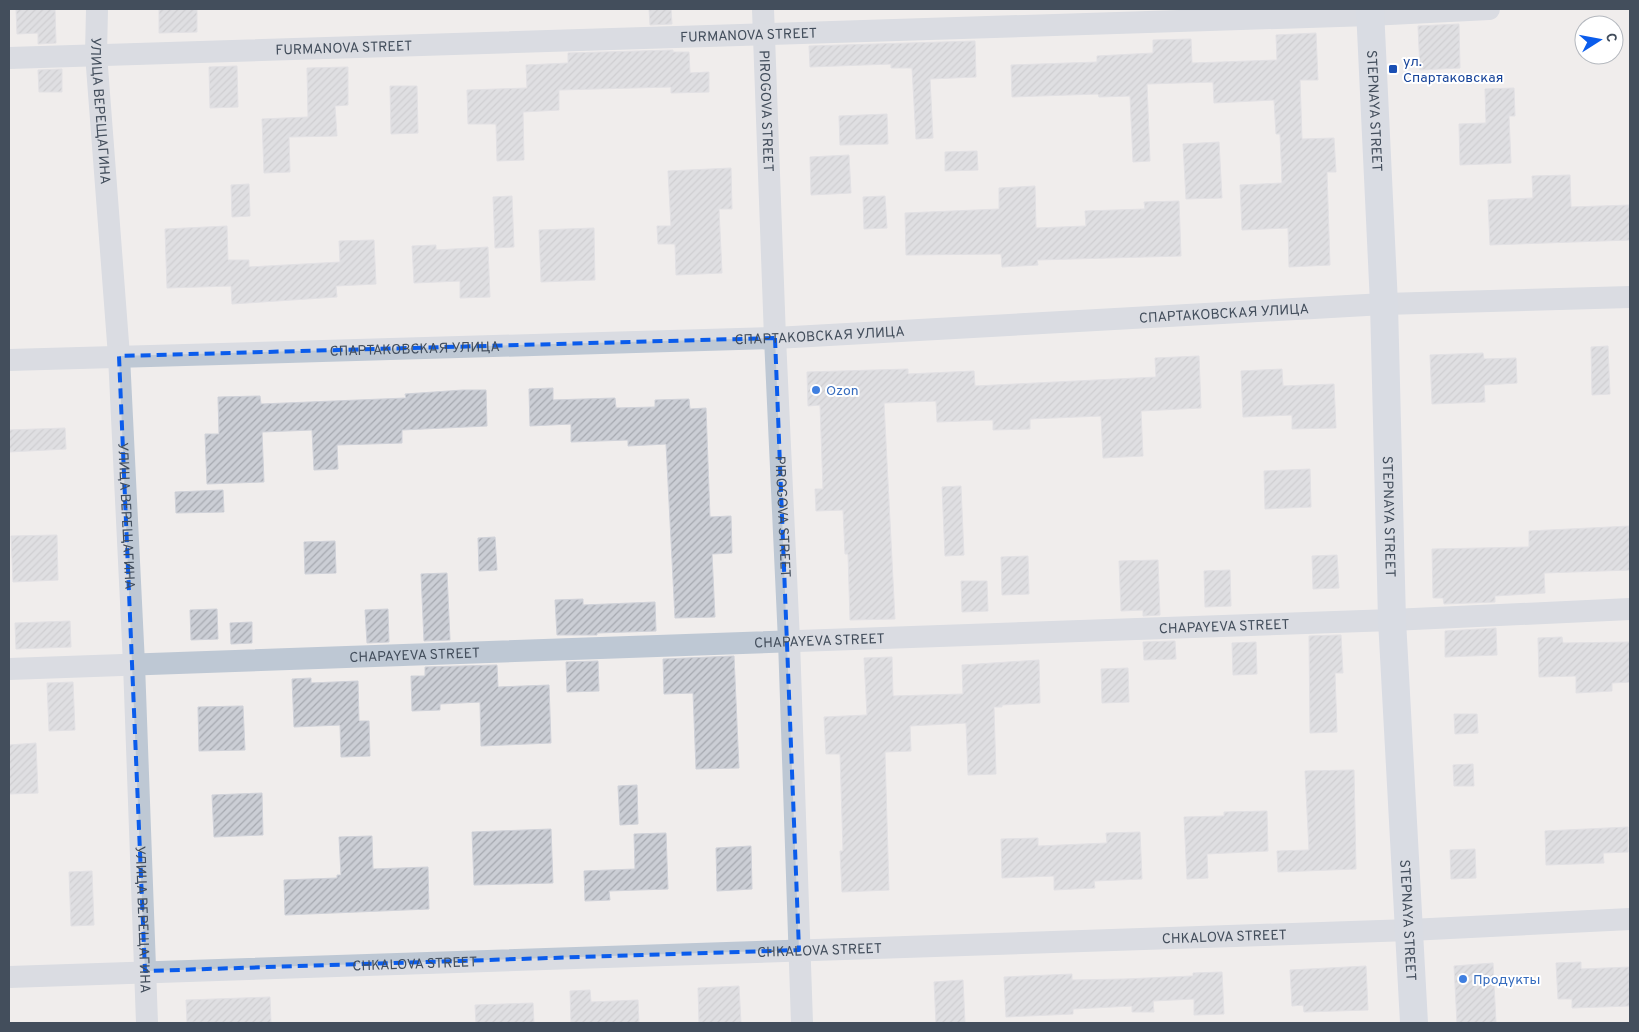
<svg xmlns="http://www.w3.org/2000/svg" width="1639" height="1032" font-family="Overpass,sans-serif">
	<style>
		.building { fill: url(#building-hatch); stroke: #d0d2d9 }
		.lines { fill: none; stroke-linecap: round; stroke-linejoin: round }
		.street { stroke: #bec8d4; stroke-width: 22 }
		.secondary { stroke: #bdc8d8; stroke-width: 28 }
		.marked { fill: none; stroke: #0a5cec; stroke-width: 4; stroke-dasharray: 10 6; stroke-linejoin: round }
		.transit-dot { fill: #1a4fb4; stroke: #fff; stroke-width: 2 }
		.shop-dot { fill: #3f7fe0; stroke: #fff; stroke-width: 2 }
		.labels { text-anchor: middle; stroke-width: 4; stroke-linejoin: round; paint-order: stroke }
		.street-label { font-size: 14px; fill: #434e5c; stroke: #fff }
		.transit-label { font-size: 14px; fill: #164399; stroke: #fff; text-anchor: start }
		.shop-label { font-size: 14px; fill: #366cbe; stroke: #fff; text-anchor: start }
	</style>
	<defs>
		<pattern id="building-hatch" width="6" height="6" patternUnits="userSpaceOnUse" patternTransform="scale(1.25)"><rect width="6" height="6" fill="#cbced5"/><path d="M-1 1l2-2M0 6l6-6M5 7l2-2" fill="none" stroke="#a6a9b0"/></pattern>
	</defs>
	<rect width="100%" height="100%" fill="#f0edec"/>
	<g class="building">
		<path d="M16,9H55L56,43L38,44V33L17,34Z"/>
		<path d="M159,9H197V32L159,33Z"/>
		<path d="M649,9H671L672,24L650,25Z"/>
		<path d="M1459,24L1460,68L1420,70L1418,26Z"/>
		<path d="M1316,33L1318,80H1300L1302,139L1334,138L1336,172H1327L1330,265L1289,267L1288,228L1242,230L1240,185L1282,183L1280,134H1276L1274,100L1214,103L1213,82L1147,84L1150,161L1133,162L1130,96L1099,97L1098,94L1012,97L1011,65L1097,62V56L1153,53V40L1191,39L1192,63L1277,60L1276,35Z"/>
		<path d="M975,41L976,77L930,79L933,138L916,139L912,68H891V64L810,67L809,46Z"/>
		<path d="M673,50V52H689L690,73L709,72V92L671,93V87L559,90V110L523,112L524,160L497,161L496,124H468L467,90L527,88L526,65L568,63V53Z"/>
		<path d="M237,66L238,107L210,108L209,67Z"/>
		<path d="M348,67V105L335,106L337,136L289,137L290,172L264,173L262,119L308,117L307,68Z"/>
		<path d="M62,69V92H39L38,70Z"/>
		<path d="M390,86H417L418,133L391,134Z"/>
		<path d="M1514,88L1515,116H1509L1511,163L1460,165L1459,124L1486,123L1485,89Z"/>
		<path d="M887,114L888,144L840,145L839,116Z"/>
		<path d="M1219,142L1222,198L1186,199L1183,144Z"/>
		<path d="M977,151L978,170L945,171V152Z"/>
		<path d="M849,155L851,193L811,195L810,157Z"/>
		<path d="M731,168L732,209H719L722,273L676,275L675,244H658L657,226H671L668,171Z"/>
		<path d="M1570,175L1571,207L1630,205V240L1490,245L1488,200L1533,198L1532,176Z"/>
		<path d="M249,184L250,216L232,217L231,185Z"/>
		<path d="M1035,186L1036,228L1086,226L1085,211L1145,209L1144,202L1179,201L1181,256L1037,260L1038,265L1002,267L1001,254L906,255L905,213L999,209V188Z"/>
		<path d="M512,196L514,247L495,248L493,197Z"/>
		<path d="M885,196L887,228L864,229L863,197Z"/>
		<path d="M227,226L228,260H249V267L340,262L339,241L374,240L376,284L336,286L337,297L232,304L231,286L167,288L165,229Z"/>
		<path d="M594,228L595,280L541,282L539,230Z"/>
		<path d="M436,245V250L488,247L490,297L460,298V281L414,283L412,246Z"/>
		<path d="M1608,346L1610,394L1592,395L1591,347Z"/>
		<path d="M1483,353L1484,359L1516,358L1517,383L1484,385L1485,402L1432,404L1430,355Z"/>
		<path d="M1199,356L1201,408L1141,411L1143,456L1103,458L1101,416L1030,419V429L993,430V420L937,422L936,401L884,403L895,619L850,620L848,554H845L843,510L816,511L815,489H823L820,405L808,406L807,372L908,369V374L974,371L975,386L1156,377L1155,358Z"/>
		<path d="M1282,369L1283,386L1334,384L1336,428L1292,429V415L1243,417L1241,371Z"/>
		<path d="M553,388V400L615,398L616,408L655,407V400L689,399L690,409L706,408L710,517L731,516L732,553L712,554L715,617L675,618L666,444L628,446V440L571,442V424L530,426L529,389Z"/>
		<path d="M463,390H486L487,426L402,430V443L337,445L338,469L314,470L312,430L262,432L264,482L207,484L205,434H219L218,397L260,396L261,404L406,398L405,394Z"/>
		<path d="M65,428L66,449L9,452V430Z"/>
		<path d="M1310,469L1311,507L1265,509L1264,471Z"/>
		<path d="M961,486L964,555L945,556L942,487Z"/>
		<path d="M223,490L224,512L176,513L175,492Z"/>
		<path d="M1630,526V570L1544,573L1545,593L1495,596V602L1444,604L1443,598H1433L1432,549L1529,547V531Z"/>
		<path d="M57,535L58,580L13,582L11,536Z"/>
		<path d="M495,537L497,570L479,571L478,538Z"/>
		<path d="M335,541L336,573L305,574L304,542Z"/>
		<path d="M1337,555L1339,588L1313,589L1312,556Z"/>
		<path d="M1028,556L1029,594L1002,595L1001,557Z"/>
		<path d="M1158,560L1160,615L1143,616V610L1121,611L1119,561Z"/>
		<path d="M1230,570L1231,606L1205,607L1204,571Z"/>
		<path d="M447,573L450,640L424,641L421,574Z"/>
		<path d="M961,581H987L988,611L962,612Z"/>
		<path d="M583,599V605L655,602L656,631L597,633V635H557L555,600Z"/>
		<path d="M217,609L218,639L191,640L190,610Z"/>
		<path d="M388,609L389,642L367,643L365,610Z"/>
		<path d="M70,621L71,647L16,649L15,623Z"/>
		<path d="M252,622V643L231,644L230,623Z"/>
		<path d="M1496,628L1497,655L1445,657V631Z"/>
		<path d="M1341,635L1343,673H1335L1337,732L1310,733L1309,636Z"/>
		<path d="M1562,637L1563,643L1630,642V682L1612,683V691L1576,693V676L1539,677L1538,638Z"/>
		<path d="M1175,641L1176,659L1144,660L1143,642Z"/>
		<path d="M1256,642L1257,674L1233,675L1232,643Z"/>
		<path d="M734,656L739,768L696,769L693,693L664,694L663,659Z"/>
		<path d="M892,657L893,696L963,694L962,665L1039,660L1040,703L1002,705V707H994L996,774L968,775L966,723L910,726L911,751L885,752L889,890L842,892L840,851H843L840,754H826L824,717L867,715L864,658Z"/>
		<path d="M598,661L599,691L567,692L566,662Z"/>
		<path d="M497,665L498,687L549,685L551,743L481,746L480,702L440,704V710L412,711L411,676H425V667Z"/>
		<path d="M1128,668L1129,702L1102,703L1101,669Z"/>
		<path d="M311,678V683L358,681L359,721H369L370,756L341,757L340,725L294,727L292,679Z"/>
		<path d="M73,682L75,730L49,731L47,683Z"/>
		<path d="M243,706L245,750L199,751L198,707Z"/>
		<path d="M1454,714H1477L1478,733L1455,734Z"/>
		<path d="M36,743L38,793L9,794V745Z"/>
		<path d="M1473,764L1474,786H1454L1453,765Z"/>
		<path d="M1354,770L1356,869L1278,872L1277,851L1309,850L1305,771Z"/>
		<path d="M637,785L638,824L620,825L618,786Z"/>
		<path d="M262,793L263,835L214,837L212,795Z"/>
		<path d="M1267,811L1268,851L1207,854L1208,878L1187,879L1184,817L1224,816V812Z"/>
		<path d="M1628,827V852L1603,853L1604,863L1546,865L1545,831Z"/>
		<path d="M551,829L553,883L474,885L472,832Z"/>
		<path d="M1140,832L1142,879L1094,881L1095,888L1054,890V876L1002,878L1001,839L1038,838V846L1107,843L1106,833Z"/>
		<path d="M666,833L668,889L609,891L610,900L585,901L584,871L635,869L634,834Z"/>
		<path d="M372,836L373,869L428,867L429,909L285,915L284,880L337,878V875H341L339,837Z"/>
		<path d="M751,846L752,889L717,891L716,848Z"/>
		<path d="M1475,849L1476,878L1451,879L1450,850Z"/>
		<path d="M92,871L94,925L71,926L69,872Z"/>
		<path d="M1581,962V969L1630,967V1006L1572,1008V999H1558L1556,963Z"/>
		<path d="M1493,963L1496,1023H1457L1454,966Z"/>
		<path d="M1366,966L1368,1010L1304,1012L1303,1005L1292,1006L1290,970Z"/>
		<path d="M1222,972L1224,1014L1194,1015V999L1153,1001L1154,1012H1132V1006L1073,1009V1014L1006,1017L1004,977L1072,974V980L1124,979L1193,976V973Z"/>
		<path d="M963,980L965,1023H936L934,982Z"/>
		<path d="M739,986L741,1023H699L698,988Z"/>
		<path d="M590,990L591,1002L638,1000L639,1023H571L570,991Z"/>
		<path d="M270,997L271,1023L187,1022L186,1000Z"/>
		<path d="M533,1003L534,1023H476L475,1005Z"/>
	</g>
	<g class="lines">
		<g class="street">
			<path id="s1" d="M97,9L96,54L119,356L134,664L147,1023"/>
			<path id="s2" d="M763,9L775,338L789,641L802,1023"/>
			<path id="s3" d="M9,58L1370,15L1489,9"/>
			<path id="s4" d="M9,360L775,338L1384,304L1630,297"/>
			<path id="s5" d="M9,669L1392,620L1630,609"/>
			<path id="s6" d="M9,977L1410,930L1630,919"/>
		</g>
		<path class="secondary" id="s7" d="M1370,9L1384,304L1392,620L1414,1023"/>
	</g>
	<path d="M0 0H1639V1032H0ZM775,338L799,950L145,971L119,356Z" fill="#f0edec" fill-opacity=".55" fill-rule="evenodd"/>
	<path class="marked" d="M775,338L799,950L145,971L119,356Z"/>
	<rect class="transit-dot" x="1388" y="64" width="10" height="10" rx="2.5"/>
	<g class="shop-dot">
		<circle cx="816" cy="390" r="5"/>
		<circle cx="1463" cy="979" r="5"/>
	</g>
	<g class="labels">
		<g class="street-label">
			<text dy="5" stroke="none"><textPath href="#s3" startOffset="740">FURMANOVA STREET</textPath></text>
			<text dy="5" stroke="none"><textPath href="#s3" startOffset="335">FURMANOVA STREET</textPath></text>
			<text dy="5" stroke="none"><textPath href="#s2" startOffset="102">PIROGOVA STREET</textPath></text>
			<text dy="5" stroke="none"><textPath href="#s7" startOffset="102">STEPNAYA STREET</textPath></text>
			<text dy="5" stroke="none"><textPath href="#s1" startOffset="102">УЛИЦА ВЕРЕЩАГИНА</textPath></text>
			<text dy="5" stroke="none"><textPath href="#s4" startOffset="1216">СПАРТАКОВСКАЯ УЛИЦА</textPath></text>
			<text dy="5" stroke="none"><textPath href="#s4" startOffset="811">СПАРТАКОВСКАЯ УЛИЦА</textPath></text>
			<text dy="5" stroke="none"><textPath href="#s4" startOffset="406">СПАРТАКОВСКАЯ УЛИЦА</textPath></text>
			<text dy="5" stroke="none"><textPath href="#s1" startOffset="508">УЛИЦА ВЕРЕЩАГИНА</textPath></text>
			<text dy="5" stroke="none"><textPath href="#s2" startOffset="508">PIROGOVA STREET</textPath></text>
			<text dy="5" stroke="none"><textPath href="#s7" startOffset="508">STEPNAYA STREET</textPath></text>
			<text dy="5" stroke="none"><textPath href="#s5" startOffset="1216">CHAPAYEVA STREET</textPath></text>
			<text dy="5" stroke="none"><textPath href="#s5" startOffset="811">CHAPAYEVA STREET</textPath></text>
			<text dy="5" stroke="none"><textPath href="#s5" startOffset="406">CHAPAYEVA STREET</textPath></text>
			<text dy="5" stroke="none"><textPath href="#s1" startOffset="912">УЛИЦА ВЕРЕЩАГИНА</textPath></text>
			<text dy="5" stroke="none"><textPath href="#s7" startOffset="912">STEPNAYA STREET</textPath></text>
			<text dy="5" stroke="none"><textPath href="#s6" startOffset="1216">CHKALOVA STREET</textPath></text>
			<text dy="5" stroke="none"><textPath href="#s6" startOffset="811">CHKALOVA STREET</textPath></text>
			<text dy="5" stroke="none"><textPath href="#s6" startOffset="406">CHKALOVA STREET</textPath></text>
		</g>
		<g class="transit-label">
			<text x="1403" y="66">ул.<tspan x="1403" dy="16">Спартаковская</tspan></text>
		</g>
		<g class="shop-label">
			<text x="826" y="395">Ozon</text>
			<text x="1473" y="984">Продукты</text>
		</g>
	</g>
	<rect width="1639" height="1032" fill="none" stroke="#434e5c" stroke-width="20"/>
	<g transform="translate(1599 40) rotate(79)"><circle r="24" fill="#ffffff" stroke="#b4b8be"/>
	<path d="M0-4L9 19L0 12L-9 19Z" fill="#0a5cec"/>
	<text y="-8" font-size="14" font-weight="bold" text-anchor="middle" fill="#434e5c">С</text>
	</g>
</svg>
